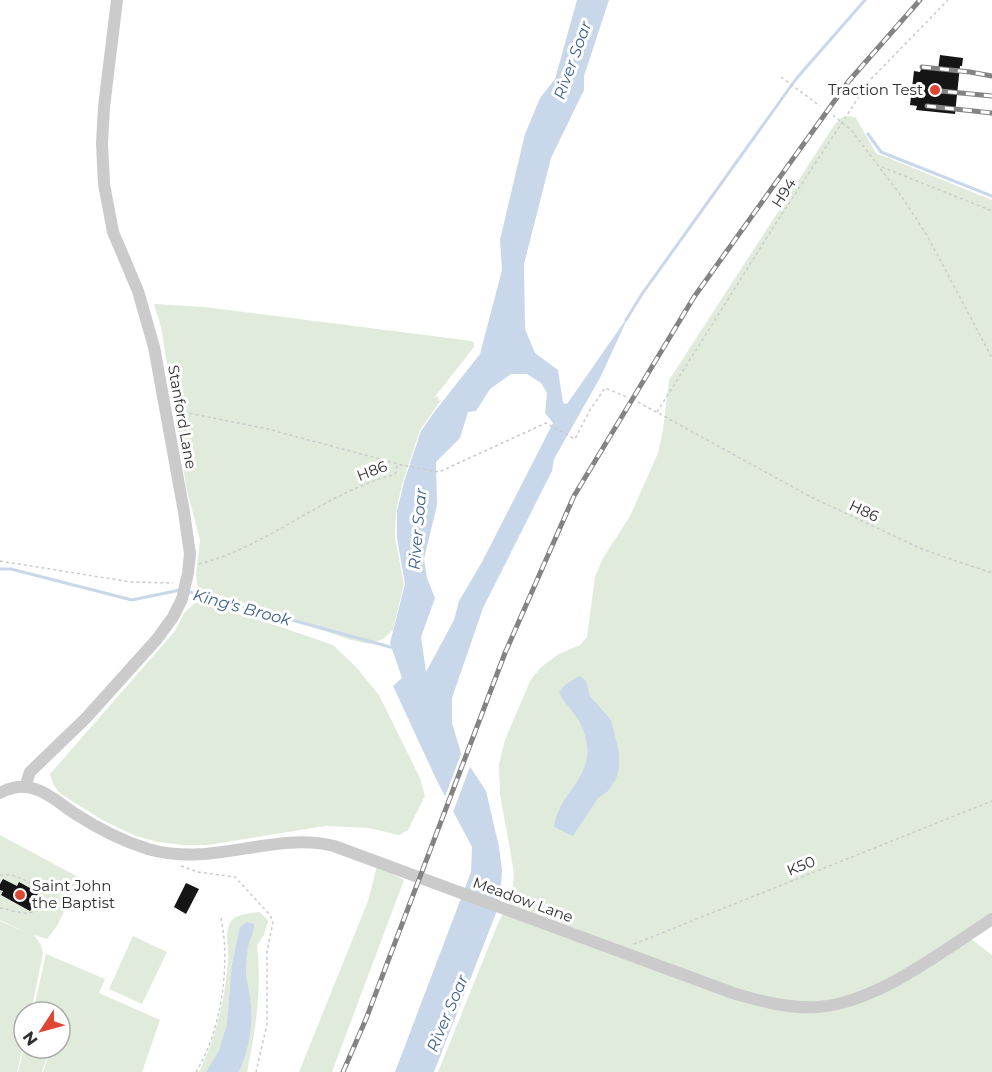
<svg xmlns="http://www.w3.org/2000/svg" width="992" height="1072" font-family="Montserrat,sans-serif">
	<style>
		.green { fill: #e1ebdc }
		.water { fill: #c8d7ea; fill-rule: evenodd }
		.pier { fill: #fff }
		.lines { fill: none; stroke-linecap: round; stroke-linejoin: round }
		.stream { stroke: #c8d7ea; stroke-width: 3 }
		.building { fill: #151515 }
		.path { stroke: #cbcbcb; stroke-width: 1.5; stroke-dasharray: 3 3; stroke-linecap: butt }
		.minor { stroke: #cbcbcb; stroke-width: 12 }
		.rail-casing { stroke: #838383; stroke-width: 5 }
		.rail { stroke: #fff; stroke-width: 3; stroke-dasharray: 9; stroke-linecap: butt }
		.poi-dot { fill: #e04634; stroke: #fff; stroke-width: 2 }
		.labels { text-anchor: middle; stroke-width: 6; stroke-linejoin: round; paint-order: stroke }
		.poi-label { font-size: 15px; fill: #2e2e2e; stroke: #fff; text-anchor: end }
		.street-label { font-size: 15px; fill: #2e2e2e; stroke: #fff }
		.water-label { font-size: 16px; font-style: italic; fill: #3e618e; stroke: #fff }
	</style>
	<rect width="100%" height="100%" fill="#fff"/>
	<g class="green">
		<path d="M850,116L856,118L876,153L992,200V914L963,933L992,955V1072H438L499,921L512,896L514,873L500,794L499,764L505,740L530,681L541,667L559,654L580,645L587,637L595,577L603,558L630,516L658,453L663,430L669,380L835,124L841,118Z"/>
		<path d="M154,304L204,307L472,341L474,343V347L434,398L437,396L439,401L442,399L420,430L403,481L396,511L395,538L404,584L393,630L383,639L370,644L351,640L199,588L197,584L196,575L200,540L187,491L161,327Z"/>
		<path d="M196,602L272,624L333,645L356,667L379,695L420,778L425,796L408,830L399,835L369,828L325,826L208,845H182L158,842L136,836L104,821L61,794L54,786L50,774L175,631L185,612Z"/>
		<path d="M0,835L80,878L57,926L47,939L34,935L41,945L43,953L31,1012H24V1042L17,1072H0V921L25,932L0,920Z"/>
		<path d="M377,866L404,880L332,1072H299L368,901Z"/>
		<path d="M260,912L268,921L264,935L257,945C262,990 256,1028 247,1072H199C216,1036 225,1000 228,960C229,948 223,928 233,919C240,914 252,913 260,912Z"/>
		<path d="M133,936L167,952L142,1004L109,989Z"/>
		<path d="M46,954L105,979L99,993L160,1020L142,1072H43L51,1048H60V1012H33Z"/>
		<path d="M24,1048H50L42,1072H18Z"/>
	</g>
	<g class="water">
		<path d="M577,0H609L584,76V90L551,158L524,264L525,329L535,353L558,370L563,403L567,404L629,315L601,376L554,459L552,471L483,608L452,698V723L461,753L486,791L499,847L502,870L500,903L434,1072H395L471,872L472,847L437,781L393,686L402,678L390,643L405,584L397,538V511L404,482L421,431L435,411L480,354L502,270L500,240L525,134L540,98L555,79ZM511,374H527L541,383L547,393L545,413L553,423L482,562L459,601L454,620L426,672L421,637L435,598L427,578L424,559L437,505L436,462L460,438L468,412L476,411L490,389Z"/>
		<path d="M580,676L586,681L590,696L611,720L619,752V768L616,779L607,792L598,798L573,836L554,827C560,787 602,776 582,727C577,714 565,705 559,692L566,684Z"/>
		<path d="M247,922L254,924C254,933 250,938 248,947C247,954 246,962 246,970C246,980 249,989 250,998C254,1023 249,1049 239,1072H206L219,1051L227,1024L232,964L240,927Z"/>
	</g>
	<path class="pier" d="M463,749L471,764L452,815L444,799Z"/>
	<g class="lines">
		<g class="stream">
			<path d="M868,134L881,152L992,196"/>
			<path d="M626,320L642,294L796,79L865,0"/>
			<path d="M0,569H11L132,600L180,590"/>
			<path d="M186,591L394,648"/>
		</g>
	</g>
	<g class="building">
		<path d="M940,55L963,58L962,66H960L955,114L916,110L917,106L910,105L914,71L920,72L921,69L938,70Z"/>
		<path d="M3,879L17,886L19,882L39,893L37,896L43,899L38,909L33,906L30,911L1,895L3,891L0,890V884Z"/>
		<path d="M186,883L199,889L186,914L174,907Z"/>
	</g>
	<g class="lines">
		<g class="path">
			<path d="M781,77L820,106"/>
			<path d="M833,115L852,131L902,197L928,237L992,358"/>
			<path d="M882,167L992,211"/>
			<path d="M638,402L811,497L924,550L992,573"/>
			<path d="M178,411L268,429L402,465L439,472L546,423L575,439L590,410L605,388L627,397"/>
			<path d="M657,412L776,223L870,80L948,0"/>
			<path d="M0,561L131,582L173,583"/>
			<path d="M199,564C269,546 324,493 393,475L396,473L397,466L401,465"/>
			<path d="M181,866L198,872L235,877L270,915L273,922L267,952V1024L256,1072"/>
			<path d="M0,875C12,873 23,879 34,885L33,886"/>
			<path d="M0,892L2,893"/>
			<path d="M0,908C15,911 33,919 43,905L41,904"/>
			<path d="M634,944L992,801"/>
			<path d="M196,1072C221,1031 231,965 221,918"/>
		</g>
		<g class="minor">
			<path d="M25,787L30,772L86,718L157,639L173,617L182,599L188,573L190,554L184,512L154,347L138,291L113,232L104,184L102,143L104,107L117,0"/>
			<path d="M0,793C11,787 24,785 35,789C49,793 62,805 74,813C97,828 122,841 148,849C214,868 272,831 334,846L733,993C760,1001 789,1009 818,1007C876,1003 943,951 992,919"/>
		</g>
		<g class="rail-casing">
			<g id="rail">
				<path d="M922,67L970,72L992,76"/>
				<path d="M930,90L992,96"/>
				<path d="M927,106L992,113"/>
				<path d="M343,1072L366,1019L505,653L574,496L694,297L848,82L920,0"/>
			</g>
		</g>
		<use href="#rail" class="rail"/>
	</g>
	<g class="poi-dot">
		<circle cx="935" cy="90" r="6"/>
		<circle cx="20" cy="895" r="6"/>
	</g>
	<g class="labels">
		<g class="poi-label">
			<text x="923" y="95">Traction Test</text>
			<text x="32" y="891" text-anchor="start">Saint John<tspan x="32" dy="17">the Baptist</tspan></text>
		</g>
		<g class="street-label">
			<text transform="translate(784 193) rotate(-57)" y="5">H94</text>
			<text transform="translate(182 417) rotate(80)" y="5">Stanford Lane</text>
			<text transform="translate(372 471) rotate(-21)" y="5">H86</text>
			<text transform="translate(864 511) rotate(25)" y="5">H86</text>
			<text transform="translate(801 866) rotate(-22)" y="5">K50</text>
			<text transform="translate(523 900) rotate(20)" y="5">Meadow Lane</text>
		</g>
		<g class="water-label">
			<text transform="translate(572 60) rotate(-70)" y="6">River Soar</text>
			<text transform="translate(417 529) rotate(-85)" y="6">River Soar</text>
			<text transform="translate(242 607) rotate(15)" y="6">King's Brook</text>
			<text transform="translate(447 1013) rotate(-67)" y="6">River Soar</text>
		</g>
	</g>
	<g transform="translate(42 1030) rotate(234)"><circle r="28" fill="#ffffff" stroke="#ababab" stroke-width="1.5"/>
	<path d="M0-4.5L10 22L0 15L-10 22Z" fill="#e04634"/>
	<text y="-9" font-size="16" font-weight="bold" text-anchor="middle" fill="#2e2e2e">N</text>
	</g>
</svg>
